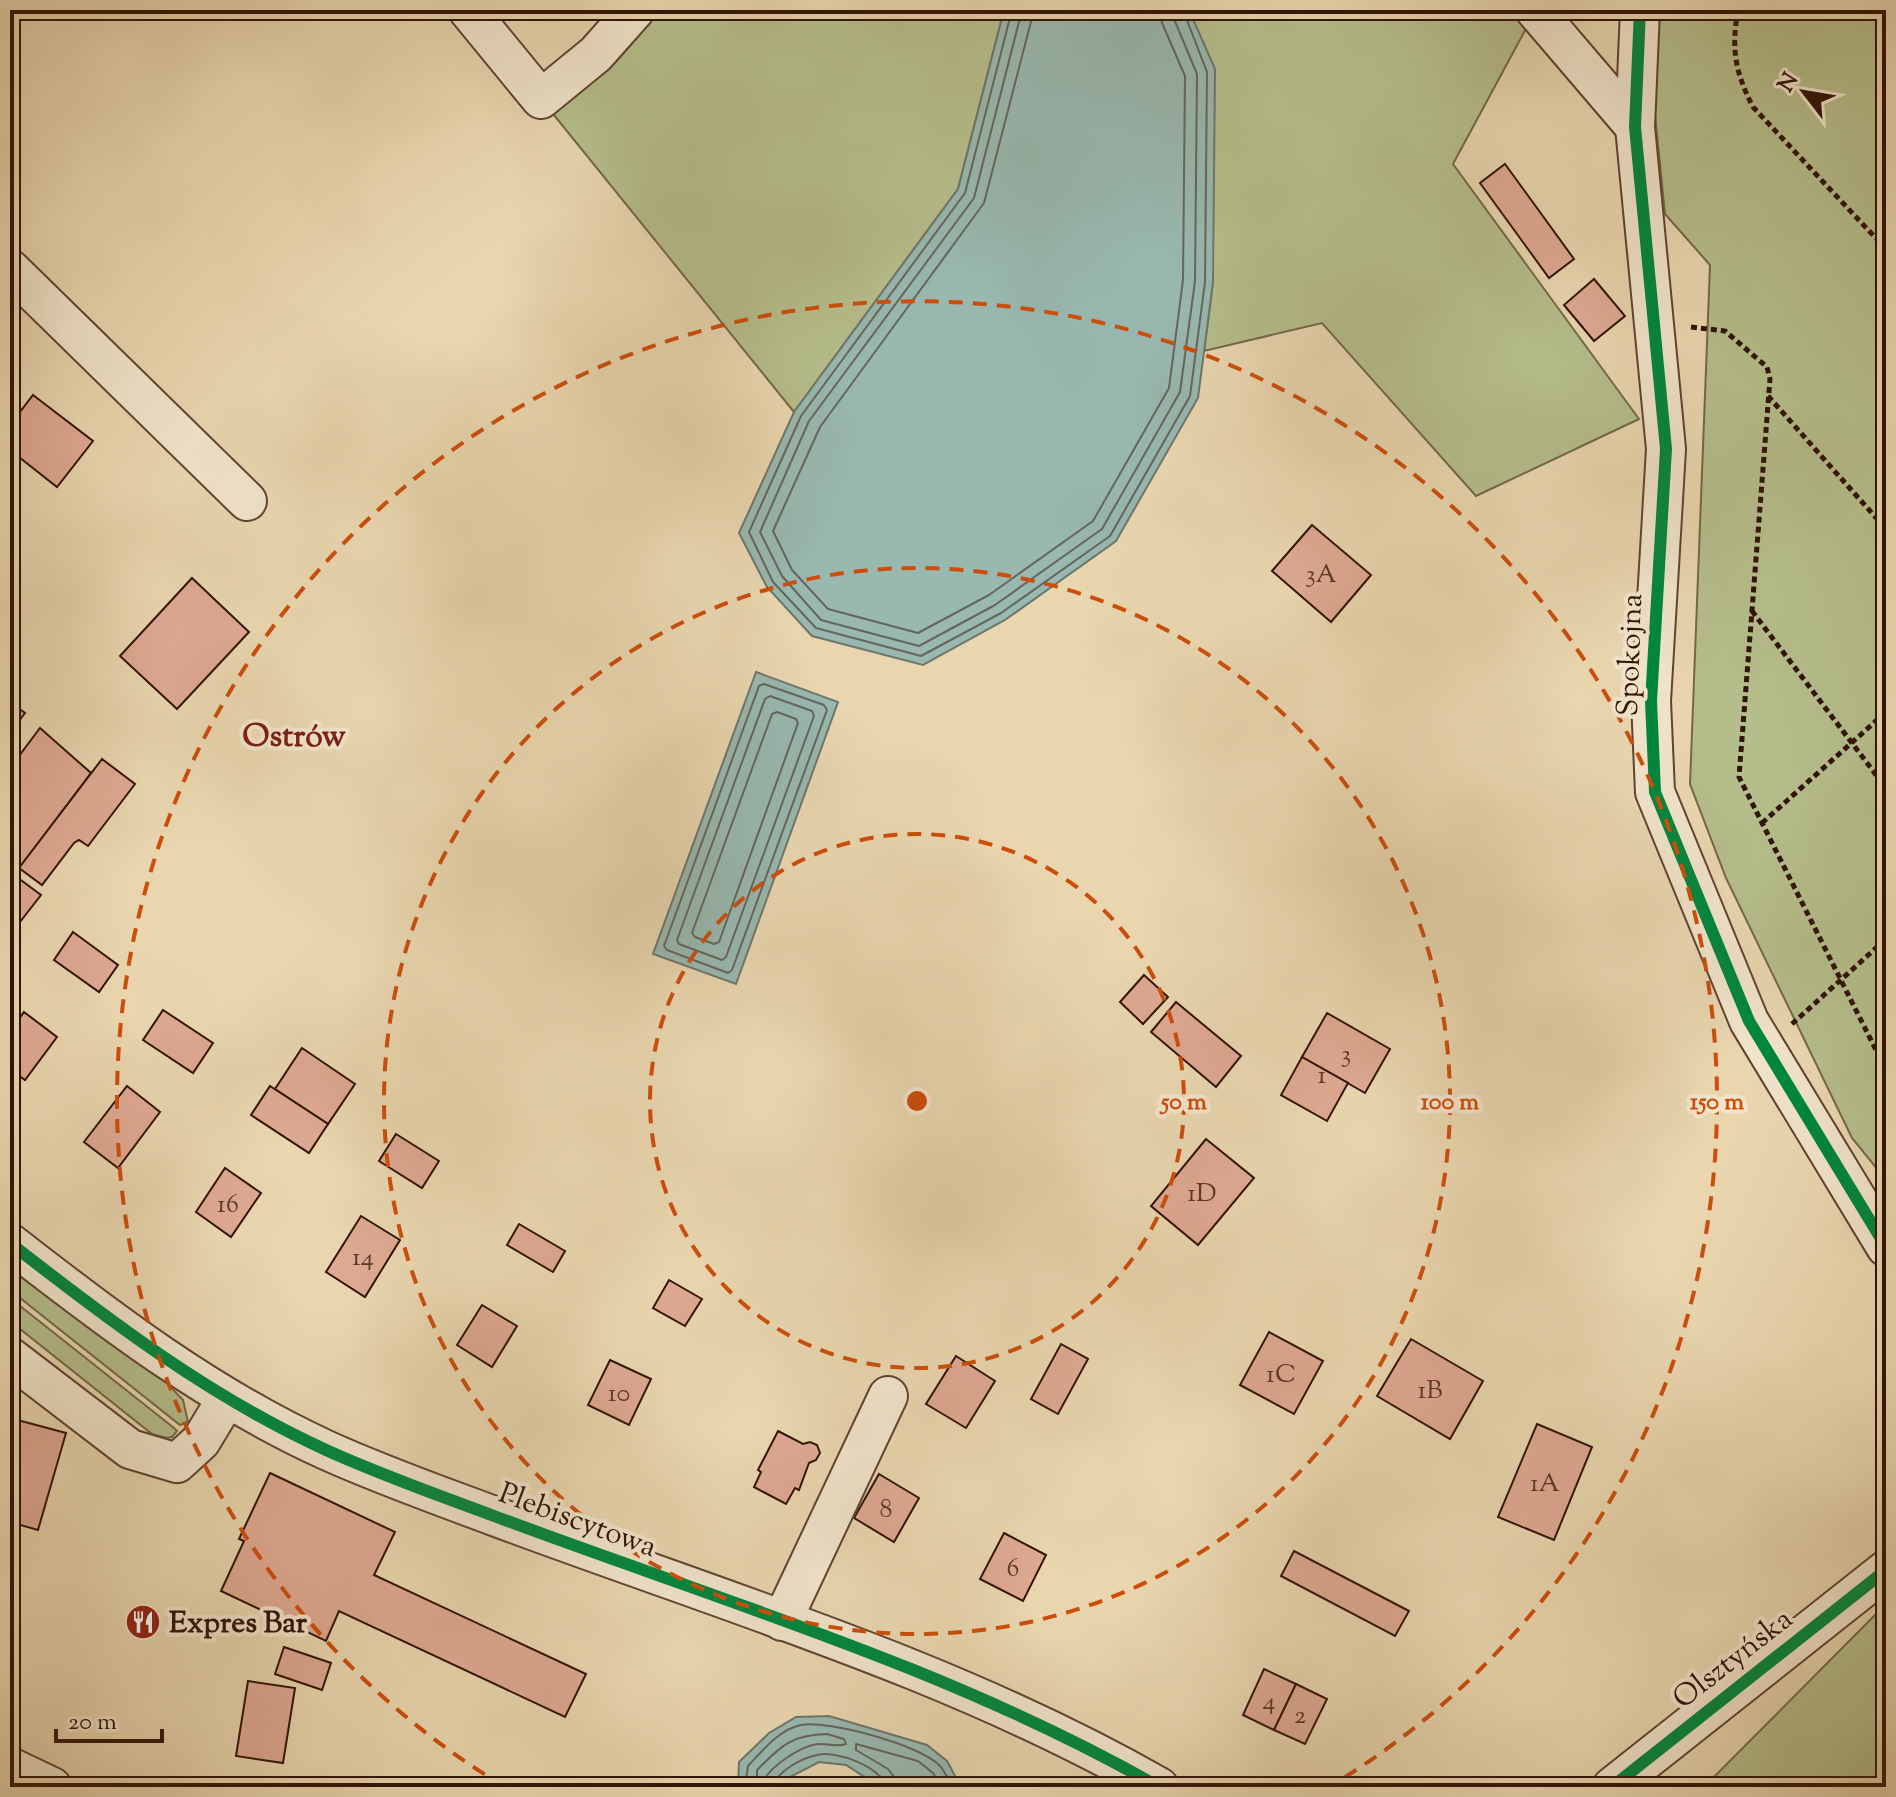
<svg xmlns="http://www.w3.org/2000/svg" width="1896" height="1797" font-family="'Sorts Mill Goudy',serif">
	<style>
		.green { fill: #b5be8b; stroke: #73684a; stroke-width: 2 }
		.water { fill: #98b8b0; stroke: #6f766d; stroke-width: 2 }
		.lines { fill: none; stroke-linecap: round; stroke-linejoin: round }
		.shore { stroke: #64665c; stroke-width: 2 }
		.building { fill: #dea992; stroke: #311308; stroke-width: 2 }
		.minor-casing { stroke: #5f4432; stroke-width: 42 }
		.path { stroke: #311308; stroke-width: 5; stroke-dasharray: 6 4; stroke-linecap: butt }
		.minor { stroke: #f1e4cb; stroke-width: 38 }
		.cycleway-casing { stroke: #f1e4cb; stroke-width: 17 }
		.cycleway { stroke: #00873e; stroke-width: 12 }
		.ring { fill: none; stroke: #cd4e0b; stroke-width: 4; stroke-dasharray: 14 10 }
		.labels { text-anchor: middle; stroke-width: 8; stroke-linejoin: round; paint-order: stroke }
		.number-label { font-size: 26px; fill: #5c382a }
		.street-label { font-size: 30px; fill: #311308; stroke: #f1e4cb }
		.poi-label { font-size: 30px; font-weight: bold; fill: #311308; stroke: #f1e4cb; text-anchor: start }
		.neighbourhood-label { font-size: 32px; font-weight: bold; fill: #7a1f14; stroke: #f1e4cb }
		.centre { fill: #cd4e0b; stroke: #f1e4cb; stroke-width: 4 }
		.ring-label { font-size: 24px; text-anchor: middle; font-weight: bold; fill: #cd4e0b; stroke: #f1e4cb; stroke-width: 8; stroke-linejoin: round; paint-order: stroke }
	</style>
	<rect width="100%" height="100%" fill="#e9d6af"/>
	<filter id="stains"><feTurbulence type="fractalNoise" baseFrequency=".0025" numOctaves="4"/><feColorMatrix values="0 0 0 0 .2 0 0 0 0 .09 0 0 0 0 .02 0 0 0 .5 -.17"/></filter>
	<radialGradient id="worn" r=".72"><stop offset=".6" stop-color="#630" stop-opacity="0"/><stop offset="1" stop-color="#630" stop-opacity=".3"/></radialGradient>
	<g class="green">
		<path d="M635,10H1004L958,189L794,412L541,99Z"/>
		<path d="M1189,10H1536L1453,164L1639,419L1476,496L1322,323L1204,351L1213,282Z"/>
		<path d="M1657,10H1886V1180L1852,1138L1726,878L1690,784L1710,265L1665,214L1655,115Z"/>
		<path d="M10,1269L162,1378L183,1400L188,1422L180,1425L10,1290Z"/>
		<path d="M10,1298L174,1428L177,1431L172,1437L167,1438L152,1434L10,1321Z"/>
		<path d="M1886,1604V1787H1704Z"/>
	</g>
	<g class="water">
		<path d="M1004,10H1189L1215,69L1213,282L1198,398L1116,541L1005,620L923,665L812,636L767,587L739,533L794,412L958,189Z"/>
		<path d="M756,672L838,702L736,984L653,954Z"/>
		<path d="M829,1716L927,1745L947,1761L961,1787H880L846,1765L819,1762L788,1778L778,1787H738L739,1762L769,1733L796,1717Z"/>
	</g>
	<g class="lines">
		<g class="shore">
			<path d="M1012,10L965,193L801,416L749,532L773,582L816,628L921,656L1001,613L1110,536L1190,396L1205,282L1207,72L1183,10"/>
			<path d="M1022,10L974,198L809,421L760,532L782,576L821,620L919,646L995,605L1102,529L1180,392L1195,281L1197,74L1174,19L1173,10"/>
			<path d="M1034,10L984,203L820,427L773,531L792,570L828,609L918,633L989,595L1093,521L1169,388L1183,280L1185,76L1162,23L1160,10"/>
			<path d="M764,684L824,705L827,710L732,970L728,973L667,950L664,946L759,686Z"/>
			<path d="M770,696L812,711L814,716L726,957L722,960L679,944L677,940L765,699Z"/>
			<path d="M777,712L796,719L798,723L719,942L714,944L695,937L692,933L772,714Z"/>
			<path d="M827,1734L844,1739L846,1744C838,1747 830,1744 821,1744C803,1744 770,1766 763,1782L757,1781V1770C782,1745 791,1735 827,1734Z"/>
			<path d="M745,1787L748,1766C762,1751 780,1729 801,1725C828,1720 921,1745 940,1766C945,1771 948,1780 952,1787"/>
			<path d="M774,1787C775,1772 802,1758 817,1755C835,1750 883,1767 885,1787"/>
			<path d="M895,1787L894,1777L888,1769L856,1750V1744L918,1761L933,1773L941,1787"/>
		</g>
	</g>
	<g class="building">
		<path d="M1505,164L1574,259L1549,278L1480,183Z"/>
		<path d="M1594,279L1625,316L1594,341L1564,305Z"/>
		<path d="M33,395L93,441L57,487L10,450V425Z"/>
		<path d="M1312,525L1371,575L1331,622L1272,571Z"/>
		<path d="M192,578L249,632L177,709L120,656Z"/>
		<path d="M10,702L25,713L10,733Z"/>
		<path d="M40,728L91,773L17,871L10,865V768Z"/>
		<path d="M102,759L135,784L88,846L79,840L74,843L42,885L19,868Z"/>
		<path d="M10,872L41,895L20,922L10,915Z"/>
		<path d="M73,932L118,965L99,992L54,960Z"/>
		<path d="M1144,975L1168,997L1143,1024L1120,1002Z"/>
		<path d="M1176,1002L1241,1056L1216,1087L1151,1032Z"/>
		<path d="M163,1010L213,1043L193,1073L143,1040Z"/>
		<path d="M24,1012L57,1037L25,1080L10,1069V1031Z"/>
		<path d="M1327,1013L1390,1049L1365,1093L1302,1057Z"/>
		<path d="M302,1048L355,1084L328,1124L275,1089Z"/>
		<path d="M1302,1057L1348,1083L1327,1121L1281,1095Z"/>
		<path d="M127,1086L160,1112L118,1168L84,1142Z"/>
		<path d="M270,1086L328,1124L309,1153L251,1115Z"/>
		<path d="M396,1134L439,1161L422,1188L379,1161Z"/>
		<path d="M1206,1139L1254,1178L1198,1245L1151,1206Z"/>
		<path d="M225,1168L261,1193L231,1237L196,1212Z"/>
		<path d="M361,1216L400,1240L365,1297L326,1272Z"/>
		<path d="M519,1224L565,1251L553,1272L507,1245Z"/>
		<path d="M669,1280L702,1299L685,1326L653,1308Z"/>
		<path d="M482,1305L517,1326L492,1367L457,1345Z"/>
		<path d="M1269,1332L1323,1361L1294,1414L1240,1385Z"/>
		<path d="M1411,1339L1483,1381L1450,1439L1377,1396Z"/>
		<path d="M1061,1344L1088,1359L1058,1414L1031,1399Z"/>
		<path d="M956,1356L995,1381L966,1428L926,1404Z"/>
		<path d="M610,1360L651,1379L629,1425L588,1405Z"/>
		<path d="M10,1418L66,1433L38,1530L10,1522Z"/>
		<path d="M1537,1424L1592,1447L1554,1540L1498,1517Z"/>
		<path d="M778,1431L803,1444L810,1442L817,1445L820,1453L816,1460L809,1463L799,1490L795,1488L786,1504L754,1487L761,1472L758,1470Z"/>
		<path d="M270,1473L395,1532L374,1575L586,1674L565,1717L339,1611L326,1641L221,1591L244,1541L239,1539Z"/>
		<path d="M879,1474L919,1498L894,1542L854,1518Z"/>
		<path d="M1004,1533L1046,1555L1023,1601L980,1579Z"/>
		<path d="M1294,1551L1409,1611L1395,1636L1281,1576Z"/>
		<path d="M284,1647L331,1663L322,1690L275,1674Z"/>
		<path d="M1264,1669L1296,1684L1274,1730L1243,1715Z"/>
		<path d="M248,1681L295,1688L283,1763L236,1756Z"/>
		<path d="M1296,1684L1327,1699L1305,1744L1274,1730Z"/>
	</g>
	<g class="lines">
		<g class="minor-casing">
			<g id="minor">
				<path d="M468,10L541,99L596,54L635,10"/>
				<path d="M1535,10L1635,127"/>
				<path d="M1640,10L1635,127L1666,449L1651,701L1655,792L1749,1021L1886,1247"/>
				<path d="M10,269L247,501"/>
				<path d="M10,1243C110,1321 210,1397 326,1450C381,1475 438,1495 494,1516C718,1600 951,1668 1159,1787"/>
				<path d="M10,1357L130,1449L177,1463L201,1441L227,1398"/>
				<path d="M782,1621L888,1396"/>
				<path d="M10,1767L52,1787"/>
				<path d="M1612,1787L1886,1570"/>
			</g>
		</g>
		<g class="path">
			<path d="M1738,10C1731,49 1735,72 1753,107L1886,249"/>
			<path d="M1691,327L1725,331L1767,367L1770,379L1739,777L1886,1070"/>
			<path d="M1768,396L1886,529"/>
			<path d="M1752,611L1886,788"/>
			<path d="M1762,823L1886,712"/>
			<path d="M1792,1024L1886,939"/>
		</g>
		<use href="#minor" class="minor"/>
		<g class="cycleway-casing">
			<g id="cycleway">
				<path d="M1640,10L1635,127L1666,449L1651,701L1655,792L1749,1021L1886,1247"/>
				<path d="M10,1243C110,1321 210,1397 326,1450C381,1475 438,1495 494,1516C718,1600 951,1668 1159,1787"/>
				<path d="M1612,1787L1886,1570"/>
			</g>
		</g>
		<use href="#cycleway" class="cycleway"/>
	</g>
	<g class="ring">
		<circle cx="917" cy="1101" r="267"/>
		<circle cx="917" cy="1101" r="533"/>
		<path d="M505 1787A800 800 0 1 1 1329 1787"/>
	</g>
	<defs>
		<g id="restaurant-disc" transform="scale(1.8)"><circle r="9.5" fill="#8f2418" stroke="#f1e4cb"/><path d="M-5-6h1v4h1v-4h1v4h1v-4h1v5L-1.5 .5V6h-2V.5L-5-1ZM5-6V6H3V1.5H1.5Q1.5-4 5-6Z" fill="#fff"/></g>
	</defs>
	<g fill-rule="evenodd">
		<use href="#restaurant-disc" x="143" y="1622"/>
	</g>
	<g class="labels">
		<g class="number-label">
			<text x="1321" y="582">3A</text>
			<text x="1346" y="1062">3</text>
			<text x="1322" y="1083">1</text>
			<text x="1202" y="1201">1D</text>
			<text x="228" y="1212">16</text>
			<text x="363" y="1265">14</text>
			<text x="1281" y="1382">1C</text>
			<text x="1430" y="1398">1B</text>
			<text x="619" y="1401">10</text>
			<text x="1545" y="1491">1A</text>
			<text x="886" y="1517">8</text>
			<text x="1013" y="1576">6</text>
			<text x="1269" y="1709">4</text>
			<text x="1300" y="1723">2</text>
		</g>
		<g class="street-label">
			<text transform="translate(1629 655) rotate(-88)" y="10">Spokojna</text>
			<text transform="translate(578 1519) rotate(20)" y="10">Plebiscytowa</text>
			<text transform="translate(1732 1658) rotate(-38)" y="10">Olsztyńska</text>
		</g>
		<g class="poi-label">
			<text x="169" y="1632">Expres Bar</text>
		</g>
		<g class="neighbourhood-label">
			<text x="294" y="746">Ostrów</text>
		</g>
	</g>
	<circle cx="917" cy="1101" r="12" class="centre"/>
	<g class="ring-label">
		<text x="1184" y="1109">50 m</text>
		<text x="1450" y="1109">100 m</text>
		<text x="1717" y="1109">150 m</text>
	</g>
	<rect width="1896" height="1797" fill="none" stroke="#e9d6af" stroke-width="40"/>
	<rect x="12" y="12" width="1872" height="1773" fill="none" stroke="#311308" stroke-width="4"/>
	<rect x="20" y="20" width="1856" height="1757" fill="none" stroke="#311308" stroke-width="2"/>
	<g transform="translate(1804 92) rotate(301)" stroke="#f1e4cb" stroke-width="6" paint-order="stroke">
	<path d="M0-6L14 30L0 20L-14 30Z" fill="#311308"/>
	<text y="-12" font-size="22" font-weight="bold" text-anchor="middle" fill="#311308">N</text>
	</g>
	<path d="M56 1729v12h106v-12" fill="none" stroke="#311308" stroke-width="4"/>
	<text x="68" y="1729" font-size="24" fill="#311308" stroke="#f1e4cb" stroke-width="6" paint-order="stroke">20 m</text>
	<rect width="100%" height="100%" filter="url(#stains)"/>
	<rect width="100%" height="100%" fill="url(#worn)"/>
</svg>
